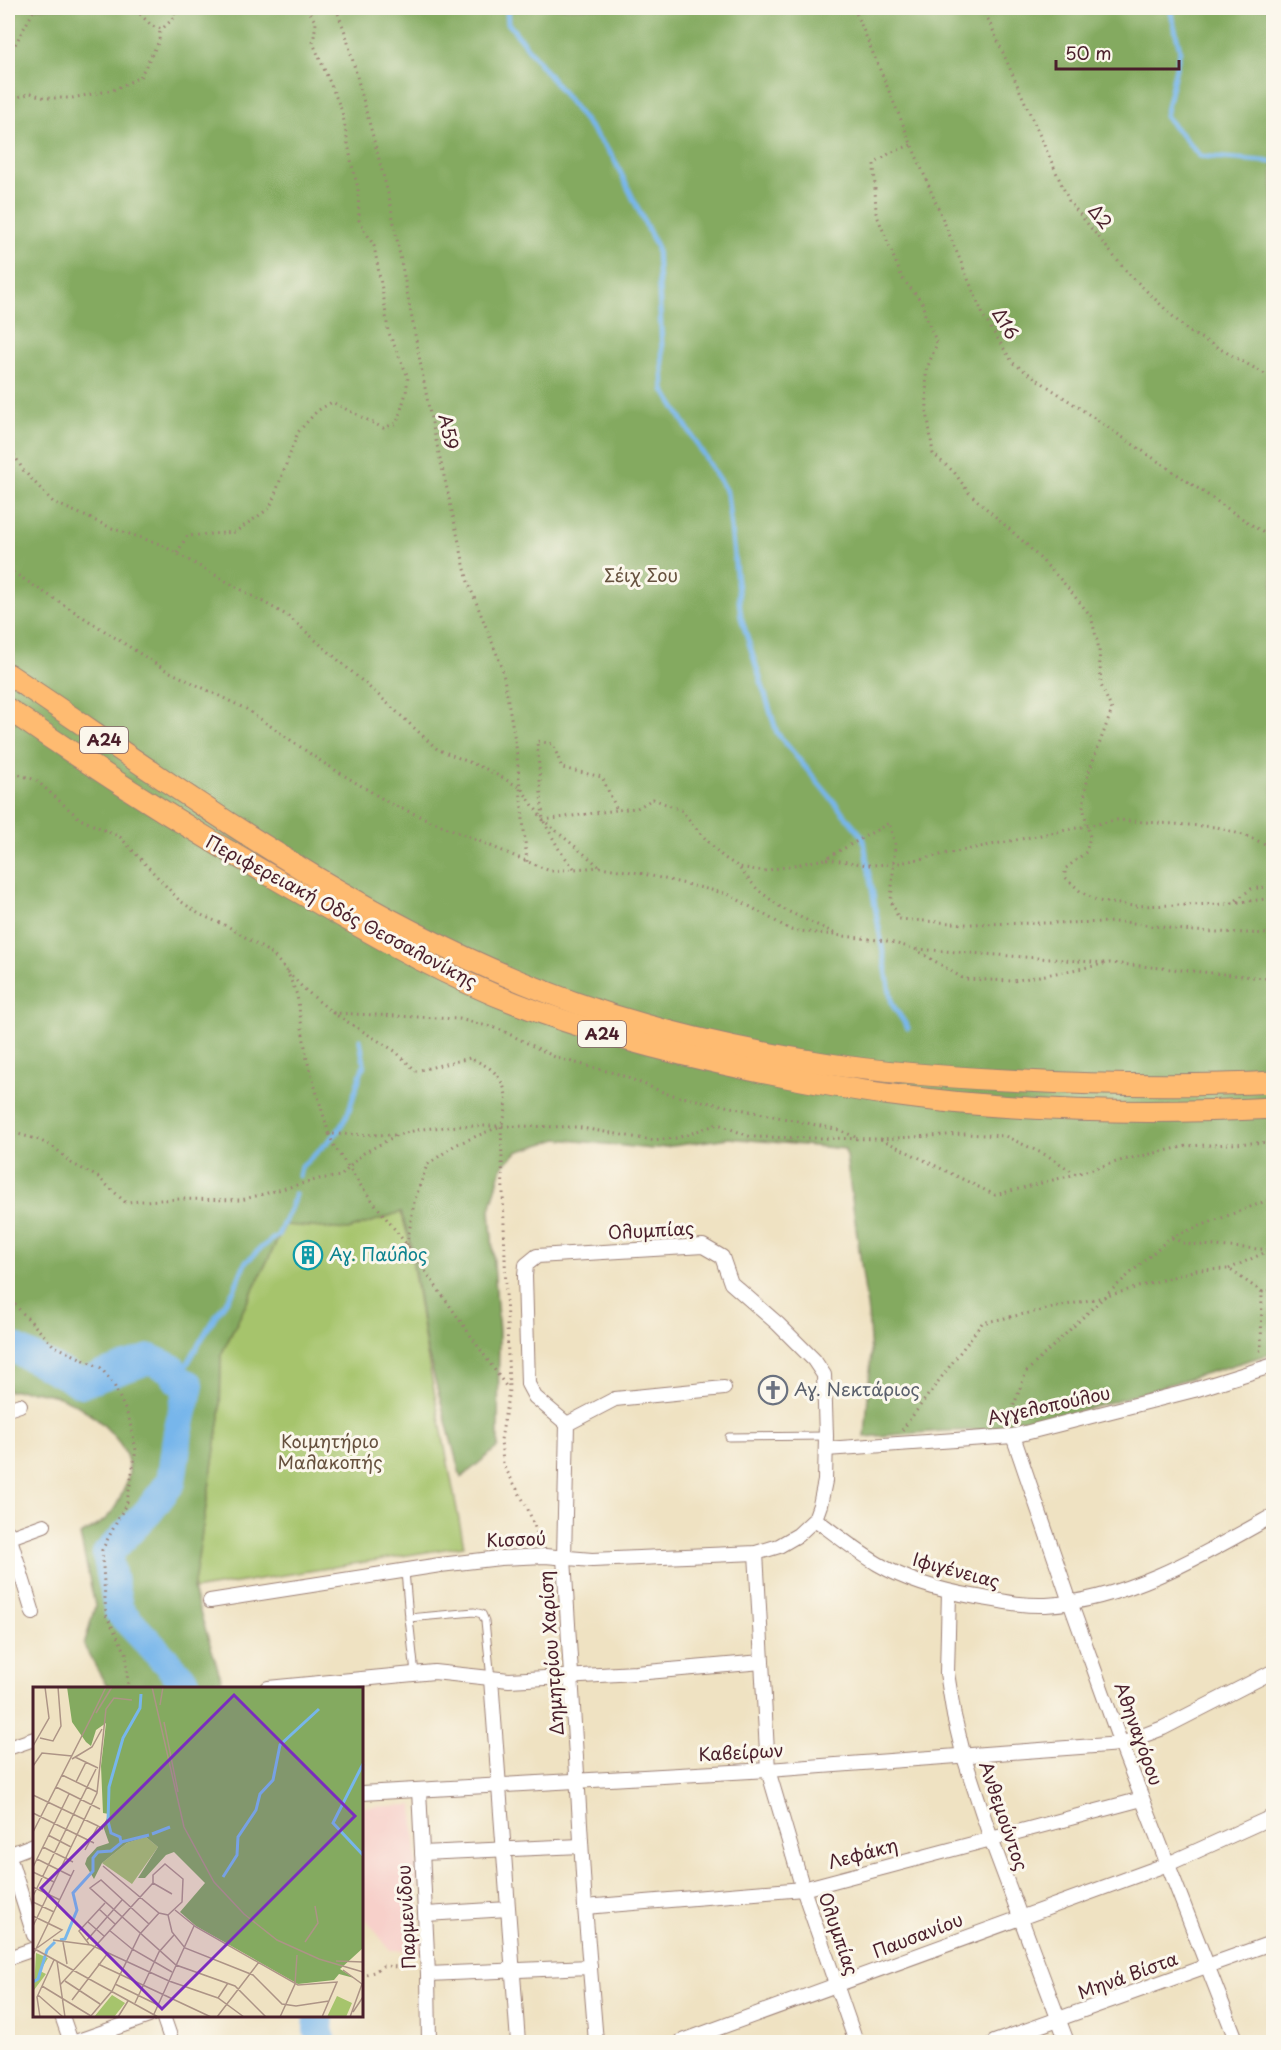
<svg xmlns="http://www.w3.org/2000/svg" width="1281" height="2050" font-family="'Playpen Sans',sans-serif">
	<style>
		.built { fill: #f7d0ca }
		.green { fill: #a6c46c; stroke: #78724c; stroke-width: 1.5 }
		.forest { fill: #84aa60; stroke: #676446; stroke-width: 1.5 }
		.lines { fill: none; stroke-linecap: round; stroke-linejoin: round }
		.stream { stroke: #77b6eb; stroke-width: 5 }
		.river { stroke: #77b6eb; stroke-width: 30 }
		.service-casing { stroke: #9c8076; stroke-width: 9 }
		.minor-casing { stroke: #9c8076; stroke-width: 16 }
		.trunk-casing { stroke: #9c8076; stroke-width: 23 }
		.path { stroke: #9c8076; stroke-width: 3; stroke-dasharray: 1.5 4.5; stroke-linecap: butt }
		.service { stroke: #fff; stroke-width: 7 }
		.minor { stroke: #fff; stroke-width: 14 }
		.trunk { stroke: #febb71; stroke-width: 21 }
		.labels { text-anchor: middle; stroke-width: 6; stroke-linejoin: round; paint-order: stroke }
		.shield { fill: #fbf7ec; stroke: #7f6065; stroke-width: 1.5 }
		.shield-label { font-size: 16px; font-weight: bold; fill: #4a1f2b }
		.street-label { font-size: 18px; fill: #4a1f2b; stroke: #fbf7ec }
		.park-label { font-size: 18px; fill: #66513e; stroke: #fbf7ec }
		.culture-label { font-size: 18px; fill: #0d838f; stroke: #fbf7ec; text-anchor: start }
		.worship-label { font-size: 18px; fill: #5b616d; stroke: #fbf7ec; text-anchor: start }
		.inset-river { fill: none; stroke: #77b6eb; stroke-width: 3 }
		.inset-road { fill: none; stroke: #ad9486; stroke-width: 1.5 }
		.view { fill: #7b2cbf; fill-opacity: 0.15; stroke: #7b2cbf; stroke-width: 3 }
		.inset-edge { fill: none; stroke: #4a1f2b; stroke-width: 3 }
	</style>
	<rect width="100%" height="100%" fill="#fbf7ec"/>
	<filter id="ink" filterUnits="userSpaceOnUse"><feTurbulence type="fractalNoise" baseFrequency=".0167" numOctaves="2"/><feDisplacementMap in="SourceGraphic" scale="12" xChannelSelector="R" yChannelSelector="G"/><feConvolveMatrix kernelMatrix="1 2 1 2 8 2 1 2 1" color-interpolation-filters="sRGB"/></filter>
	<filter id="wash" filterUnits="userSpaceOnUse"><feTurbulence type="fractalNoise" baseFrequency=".008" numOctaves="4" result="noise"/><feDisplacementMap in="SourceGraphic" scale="24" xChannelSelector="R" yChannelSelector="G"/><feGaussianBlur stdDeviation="1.35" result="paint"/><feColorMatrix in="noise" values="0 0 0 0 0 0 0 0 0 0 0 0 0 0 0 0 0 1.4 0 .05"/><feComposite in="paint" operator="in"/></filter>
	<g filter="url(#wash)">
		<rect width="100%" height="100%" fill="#efe2c2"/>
		<path class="built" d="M413,1805L421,1951L390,1950L362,1914V1807Z"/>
		<path class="green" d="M401,1212L409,1240L426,1349L464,1546L193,1590L220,1417L221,1355L285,1225Z"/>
		<path class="forest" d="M8,8H1273V1353L1088,1409L1022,1426L1000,1430L943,1431L865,1437L871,1354L868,1314L845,1149L729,1138L651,1149L558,1139L517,1152L502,1167L490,1210L499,1332L498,1447L461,1478L426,1346L410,1241L401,1212L348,1230L285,1225L221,1355L220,1417L193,1590L224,1688H114L106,1685L84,1646L95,1606L80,1535C103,1524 114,1515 123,1491C125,1486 129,1478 129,1473C130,1460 122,1445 114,1436C86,1404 50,1387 8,1391Z"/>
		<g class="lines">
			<g class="stream">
				<path d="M507,8L508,23L613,157L657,248L664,390L727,493L741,617L777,733L863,837L892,1004L908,1028"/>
				<path d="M1170,8L1180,50L1165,116L1200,156L1274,162"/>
				<path d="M299,1176L301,1167L336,1134L347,1116L364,1064L360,1040"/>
				<path d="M178,1380L211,1323L234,1290L245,1263L261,1248L278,1235L291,1207L295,1194"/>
			</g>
			<g class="river">
				<path d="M8,1345L81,1383L150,1359L172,1369L178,1380L189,1385L178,1432L171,1482L148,1512L107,1554L119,1611L185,1682L187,1688"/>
				<path d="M319,2016L318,2030L322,2042"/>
			</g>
		</g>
	</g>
	<g filter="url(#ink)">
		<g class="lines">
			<g class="service-casing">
				<g id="service">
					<path d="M729,1437L826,1436"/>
					<path d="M405,1571L409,1618L474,1612L482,1614L485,1621L491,1679"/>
					<path d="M409,1618L415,1674"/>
				</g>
			</g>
			<g class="minor-casing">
				<g id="minor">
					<path d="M8,1409L20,1405"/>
					<path d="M1013,1436L1070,1602L1121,1744L1237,2042"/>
					<path d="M826,1449L1013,1436L1194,1390L1274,1365"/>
					<path d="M815,1519C835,1534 856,1551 878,1564C909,1582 942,1591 977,1597C1000,1601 1022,1606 1046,1605C1126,1601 1205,1554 1274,1515"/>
					<path d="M8,1532L33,1613"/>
					<path d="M8,1538L44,1525"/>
					<path d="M756,1553L768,1770L803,1889L856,2042"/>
					<path d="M949,1592L947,1673L954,1716L964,1757L991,1839L1067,2042"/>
					<path d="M210,1601L440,1565L500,1558L545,1556L592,1560L756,1553L779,1546L798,1535L815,1519L820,1505L825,1481L826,1436L824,1375L814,1360L778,1324L731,1283L722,1257L703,1246L537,1256L526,1265L525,1276L528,1384L535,1397L567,1424"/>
					<path d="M491,1679L518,2042"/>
					<path d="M268,1688L434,1672L509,1680L636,1673L762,1662"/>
					<path d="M8,1748L34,1739"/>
					<path d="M419,1790L428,1974L429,2042"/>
					<path d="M362,1793L768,1770L1121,1744L1163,1728L1274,1671"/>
					<path d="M8,1853L34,1935"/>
					<path d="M422,1853L581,1846"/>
					<path d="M8,1855L34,1845"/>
					<path d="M585,1907L803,1889L1142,1799"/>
					<path d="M426,1914L508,1909"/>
					<path d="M8,1958L34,1949"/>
					<path d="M428,1974L590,1967"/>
					<path d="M62,2016L71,2042"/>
					<path d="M163,2016L172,2042"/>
					<path d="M75,2042L149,2016"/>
					<path d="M596,2042L585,1907L564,1558L567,1424L615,1399L724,1388"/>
					<path d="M680,2042L1168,1864L1274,1816"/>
					<path d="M994,2042L1274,1942"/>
				</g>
			</g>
			<g class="trunk-casing">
				<g id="trunk">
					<path d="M8,674C180,789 349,916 544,991C635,1027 732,1049 829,1064C887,1073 947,1077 1006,1080C1095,1085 1184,1087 1274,1082"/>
					<path d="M8,709C109,779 213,844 320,904C383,940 447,977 515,1003C592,1033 670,1053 751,1070C796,1079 840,1088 885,1094C1014,1112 1144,1115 1274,1108"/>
				</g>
			</g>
			<g class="path">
				<path d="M130,8L136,10L152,26L162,29L175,17L176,8"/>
				<path d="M336,8L346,35L389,197L430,414L468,582L502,667L516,746L527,862"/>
				<path d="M854,8L984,317L1013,363L1274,540"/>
				<path d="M983,8L1069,201L1126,271L1188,331L1274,379"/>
				<path d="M8,67L13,48L33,12L42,8"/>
				<path d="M8,100L31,93L45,98H72L113,90L140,77L159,41L160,28"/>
				<path d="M911,145L890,153L874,164L876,213L902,278L922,302L925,315L937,343L926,371L927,411L933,454L954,472L969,493L1025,543L1062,581L1091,616L1099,649L1101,685L1112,710L1088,774L1083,807L1090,837L1086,852L1065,869V877L1081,892L1098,901L1133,906L1231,904L1251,889L1274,886"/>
				<path d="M8,444L23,470L53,502L114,529L160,544L288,616L385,701L437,749L486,769L521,788L543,820L600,867"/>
				<path d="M177,553L187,536L235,532L270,508L298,432L317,411L332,402L383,428L397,423L406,393L408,377L388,331L384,300L374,246L359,220L358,188L352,165L342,111L313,43L316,23L307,8"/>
				<path d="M8,569L164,669L246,709L322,762L391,804L550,871L600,867L639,873L728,894L791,930L887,941L915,949L964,979L1013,981L1110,963L1274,979"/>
				<path d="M8,771L36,780L80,819L120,837L179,900L199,914L229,927L272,954L287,971L297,995L307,1060L329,1134L395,1135"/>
				<path d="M543,820L617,810"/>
				<path d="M827,859L868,865L894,864L1117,820L1217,827L1246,836L1268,845L1274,846"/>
				<path d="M574,868L560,851L543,820L537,741L553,744L562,768L602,777L617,810L637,808L653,799L681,810L701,834L723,857L739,867L764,871L825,859L889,823L895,844L891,901L899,919L965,924L1125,922L1191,931L1274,934"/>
				<path d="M740,869L758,890L783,909L834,933"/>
				<path d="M1232,903L1274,898"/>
				<path d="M917,949L1105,963"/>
				<path d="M288,972L303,988L333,1013L395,1051L416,1071L470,1058C478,1062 489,1066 495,1073C509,1088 509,1108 501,1126"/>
				<path d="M333,1013L459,1019L499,1029L557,1058L618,1074L668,1094L840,1130L855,1137"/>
				<path d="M8,1131L39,1140L55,1148L71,1163L98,1177L125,1202L180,1199L241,1200L319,1179L341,1176L362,1154L397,1135L421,1129L459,1126H501L509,1390L501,1440L502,1451L503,1464L527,1507L541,1543"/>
				<path d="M329,1134L334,1146L361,1186L407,1245L508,1389"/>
				<path d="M881,1139L995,1195L1076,1174"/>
				<path d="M1172,1238L1186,1244L1274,1250"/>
				<path d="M407,1245L414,1202L427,1165L455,1145L501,1126L576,1127L651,1140L677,1138L718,1124L751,1137L880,1139L964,1134L1005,1136L1048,1156L1076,1174L1123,1160L1187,1146L1274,1142"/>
				<path d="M1229,1269L1268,1251"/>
				<path d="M1262,1292L1274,1290"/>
				<path d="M8,1294L19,1309L53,1345L101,1368L114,1385L129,1418L136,1450L127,1502L102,1550L106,1615L126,1653L128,1688"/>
				<path d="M1012,1423L1011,1413L1026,1372L1104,1297L1171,1237L1274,1198"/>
				<path d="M902,1430L982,1323L1104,1297L1196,1270L1229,1269L1262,1292L1261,1350L1256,1354"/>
				<path d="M366,1974L374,1972L383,1966L414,1968"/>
			</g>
			<use href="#service" class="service"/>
			<use href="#minor" class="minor"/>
			<use href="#trunk" class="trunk"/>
		</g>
	</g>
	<defs>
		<g id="building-ring" transform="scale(1.5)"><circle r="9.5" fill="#fbf7ec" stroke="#0f9aa8" stroke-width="1.5"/><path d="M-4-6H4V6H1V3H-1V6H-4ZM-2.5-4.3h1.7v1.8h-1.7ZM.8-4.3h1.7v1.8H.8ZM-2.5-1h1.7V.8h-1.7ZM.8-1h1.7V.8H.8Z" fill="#0f9aa8"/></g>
		<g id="church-ring" transform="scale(1.5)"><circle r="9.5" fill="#fbf7ec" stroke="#6b7280" stroke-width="1.5"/><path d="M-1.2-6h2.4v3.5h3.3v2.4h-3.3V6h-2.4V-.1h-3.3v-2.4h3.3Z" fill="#6b7280"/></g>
	</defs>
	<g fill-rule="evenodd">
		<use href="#building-ring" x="308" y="1255"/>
		<use href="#church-ring" x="773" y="1390"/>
	</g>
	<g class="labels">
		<g class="shield">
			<rect x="80" y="727" width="48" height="26" rx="4.5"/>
			<rect x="578" y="1021" width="48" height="26" rx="4.5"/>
		</g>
		<g class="shield-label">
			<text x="104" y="746">Α24</text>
			<text x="602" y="1040">Α24</text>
		</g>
		<g class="street-label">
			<text transform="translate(1100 217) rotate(51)" y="6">Δ2</text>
			<text transform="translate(1005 324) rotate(59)" y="6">Δ16</text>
			<text transform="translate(448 432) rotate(78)" y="6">Α59</text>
			<text transform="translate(341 912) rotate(28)" y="6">Περιφερειακή Οδός Θεσσαλονίκης</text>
			<text transform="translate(651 1231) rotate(-3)" y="6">Ολυμπίας</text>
			<text transform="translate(1049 1406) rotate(-12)" y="6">Αγγελοπούλου</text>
			<text transform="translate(516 1540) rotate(-2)" y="6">Κισσού</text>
			<text transform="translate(956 1571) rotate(15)" y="6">Ιφιγένειας</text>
			<text transform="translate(552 1653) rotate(-94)" y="6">Δημητρίου Χαρίση</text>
			<text transform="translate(1138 1734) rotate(70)" y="6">Αθηναγόρου</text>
			<text transform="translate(741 1753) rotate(-3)" y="6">Καβείρων</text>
			<text transform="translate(1003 1816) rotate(71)" y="6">Ανθεμούντος</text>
			<text transform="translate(863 1854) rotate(-15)" y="6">Λεφάκη</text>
			<text transform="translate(407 1917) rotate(-93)" y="6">Παρμενίδου</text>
			<text transform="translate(838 1934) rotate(71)" y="6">Ολυμπίας</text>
			<text transform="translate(918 1936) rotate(-21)" y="6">Παυσανίου</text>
			<text transform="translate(1128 1976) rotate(-20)" y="6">Μηνά Βίστα</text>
		</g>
		<g class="park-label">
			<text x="641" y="582">Σέιχ Σου</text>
			<text x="330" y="1448">Κοιμητήριο<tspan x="330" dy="21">Μαλακοπής</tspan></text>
		</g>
		<g class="culture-label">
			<text x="329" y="1261">Αγ. Παύλος</text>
		</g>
		<g class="worship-label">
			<text x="794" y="1396">Αγ. Νεκτάριος</text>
		</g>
	</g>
	<g transform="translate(33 1687)">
		<rect width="330" height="330" fill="#efe2c2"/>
		<path d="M113,150L125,160L99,197L69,176L94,156ZM3,266L15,271L7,284L13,287L1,303ZM79,308L92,316L81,330H61ZM304,309L319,316L313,330H294Z" fill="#a6c46c"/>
		<path d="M34,0H330V261L307,282L321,291L306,287L301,293L265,297L163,239L147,225L172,196L141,165L133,168L112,191H105L125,160L113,150L94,156L69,176L61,192L52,177L54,171L64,160L76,156L70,139L76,127L70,126L68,79L73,36L63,43L58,59L53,55L39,35Z" fill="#84aa60"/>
		<path class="inset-river" d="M330,77L300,136L330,168M119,147L137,140M88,155L116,148M190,190L204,168L205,150L223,123L227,107L240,93L247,58L286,22M27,253L32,252L44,223L40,206L60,184V171L65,165L78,164L88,156L87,150L78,146L75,134L76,100L90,51L107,21L108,7M0,295L5,292L14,263L22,255"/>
		<path class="inset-road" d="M119,0L151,140L181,195L211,227L244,253L286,272L330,285M127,18L130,0M63,26L79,0M57,33L73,0M131,35L145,105M7,51L20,54L28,39L25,0M0,59L16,31L12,0M42,70L65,81M39,72L59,60L69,42M0,79L9,66L39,69M29,88L64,105M43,95L53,75M23,100L67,122M0,108L65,139M0,126L61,156M0,145L57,33M15,148L38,160M10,160L40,175M52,163L65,139L70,142M4,172L38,189M70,179L126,226L135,228M0,180L36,107M0,185L21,195M120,196V188L132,177L150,192L149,215L135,228M0,200L27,213M0,209L63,82M0,215L21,225M66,222L82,237M142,223L163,240L265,298L304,295L289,330M135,228L139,245L152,261L220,288L249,317L263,319L296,314M0,229L29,243L4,261M55,235L71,249M116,237L68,193L57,201L143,278L202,299L233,330M0,239L64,106L73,22L81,11L99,13M76,243L99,262L139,285M20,253L58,258L136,294L185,311L211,330M54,253L89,213M30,255L34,277M272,255L285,236L282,219M56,257L46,244L72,216M0,261L125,330M0,268L41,183M24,274L32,330M303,274L330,275M65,277L178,330M310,283L329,297L317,330M32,294L67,317M82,297L125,318M27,298L120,196L139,207M9,299L58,329M5,308L30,330M185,311L195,296M39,313L75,266M102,316L126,265L141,248M320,325L330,310M121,327L161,239M7,330L4,310L21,273M57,330L79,304L107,247L126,226M85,330L95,314M184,330L226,275M247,330L262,297L264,268"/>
		<path class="view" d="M201,8L322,129L129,322L8,201Z"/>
		<rect width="330" height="330" class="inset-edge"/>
	</g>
	<rect width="1281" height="2050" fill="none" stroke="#fbf7ec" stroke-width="30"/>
	<path d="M1056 60v9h123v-9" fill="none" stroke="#4a1f2b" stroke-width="3"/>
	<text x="1065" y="60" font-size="18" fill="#4a1f2b" stroke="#fbf7ec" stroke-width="4.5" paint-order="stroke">50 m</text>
</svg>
